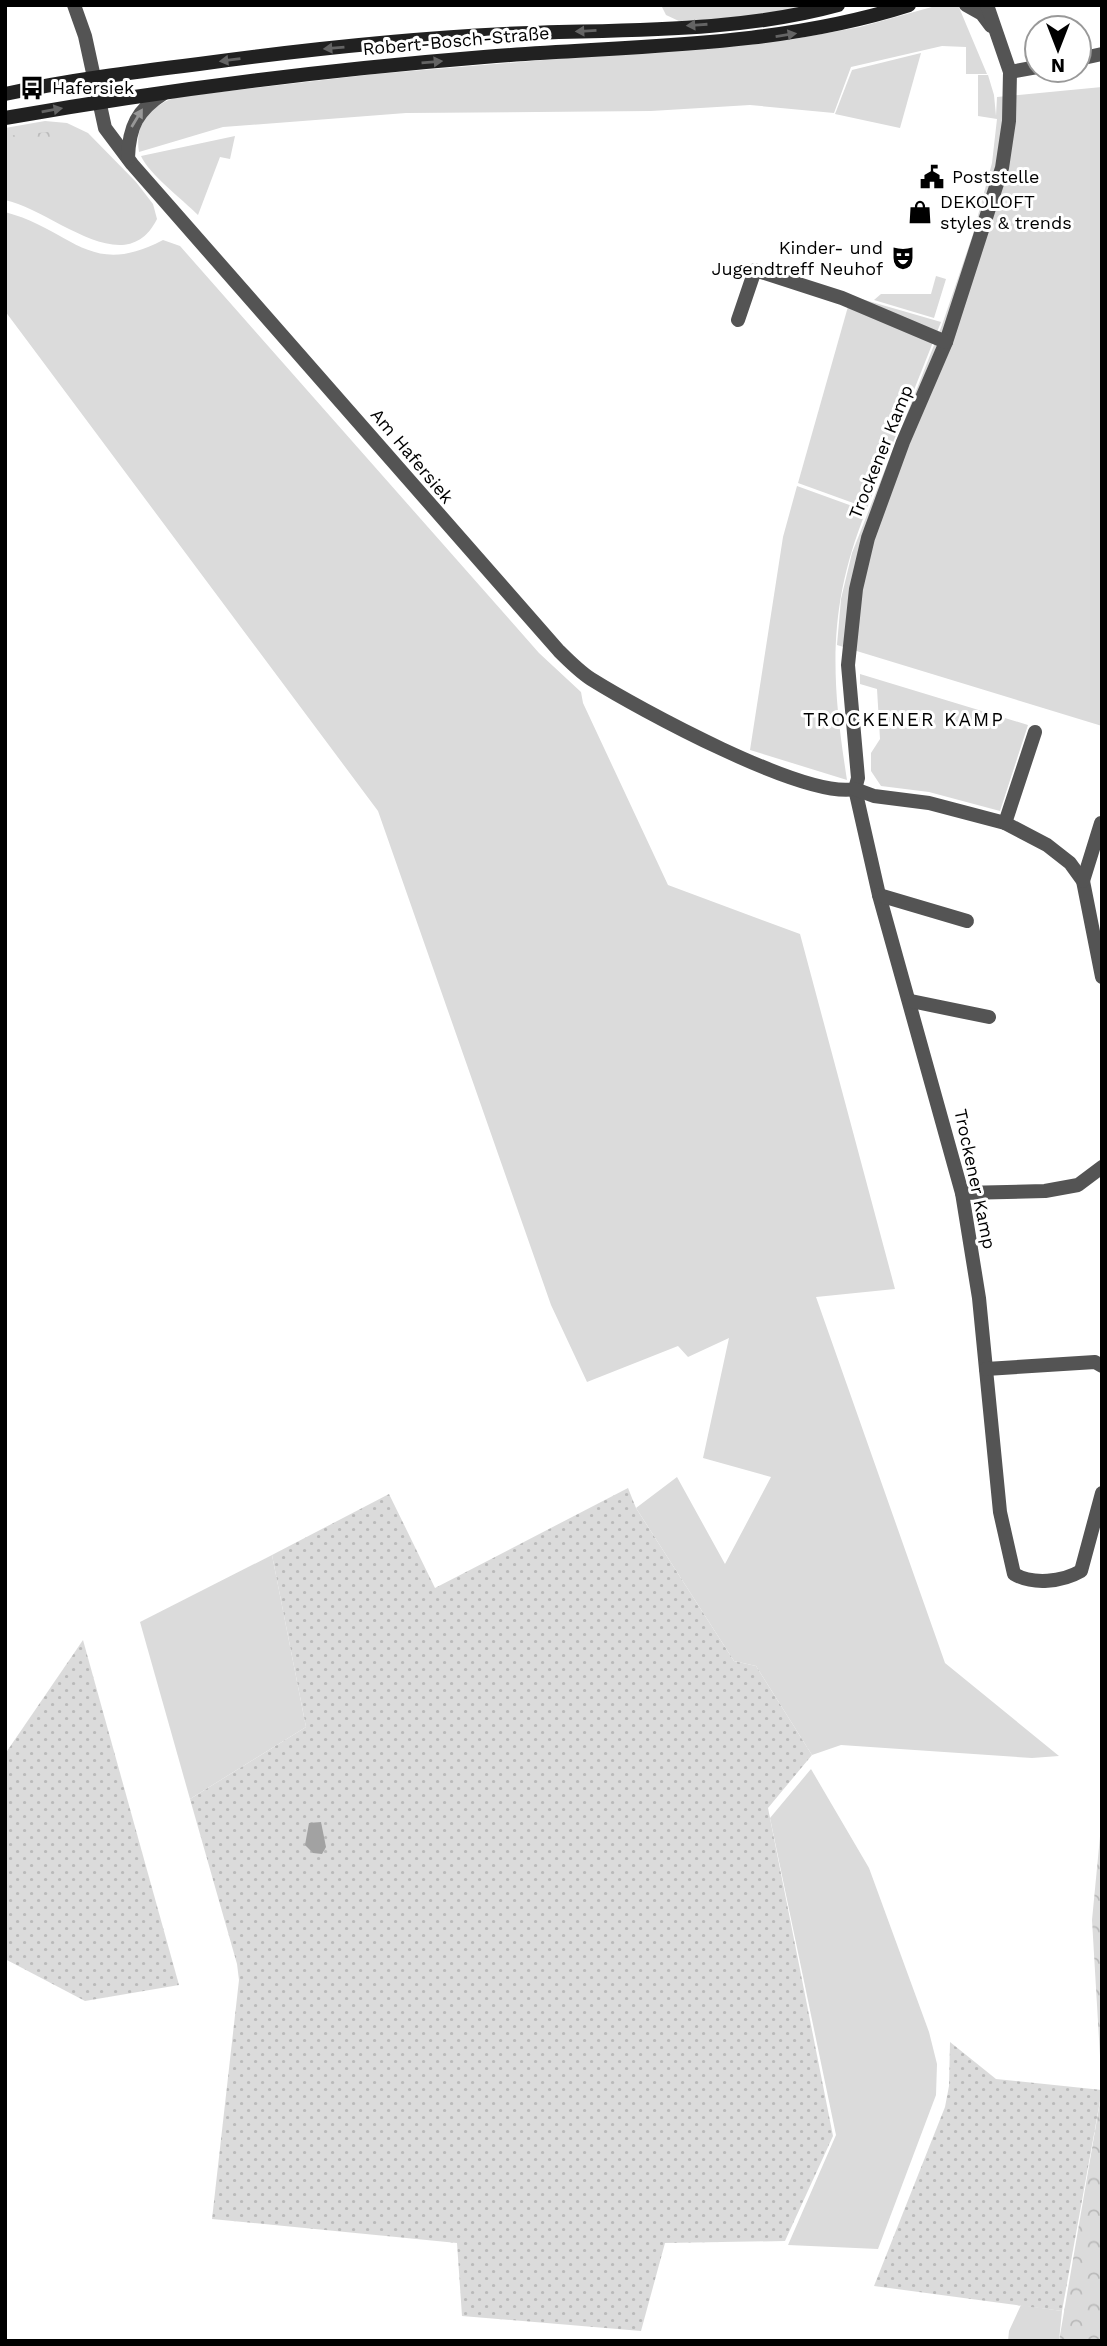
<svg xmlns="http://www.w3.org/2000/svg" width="1107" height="2346" font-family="'Work Sans',sans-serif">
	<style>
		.green { fill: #dbdbdb }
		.forest { fill: url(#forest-crowns) }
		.garden { fill: url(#garden-dots) }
		.water { fill: #a2a2a2 }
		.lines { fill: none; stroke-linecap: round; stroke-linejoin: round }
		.minor { stroke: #545454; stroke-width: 14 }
		.secondary { stroke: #212121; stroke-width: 14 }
		.oneway { fill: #646464 }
		.oneway2 { fill: #989898 }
		.labels { text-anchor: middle; stroke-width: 6; stroke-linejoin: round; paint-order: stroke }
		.street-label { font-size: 18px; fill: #000; stroke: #fff }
		.poi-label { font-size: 18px; fill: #000; stroke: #fff; text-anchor: start }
		.neighbourhood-label { font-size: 19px; letter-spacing: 2px; fill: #000; stroke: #fff }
	</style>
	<defs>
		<pattern id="forest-crowns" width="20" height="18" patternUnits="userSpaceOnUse" patternTransform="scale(1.75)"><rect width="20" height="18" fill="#dbdbdb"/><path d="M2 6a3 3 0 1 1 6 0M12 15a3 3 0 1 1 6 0" fill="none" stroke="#bababa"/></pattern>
		<pattern id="garden-dots" width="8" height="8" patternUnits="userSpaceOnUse" patternTransform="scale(1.75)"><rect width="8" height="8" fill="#dbdbdb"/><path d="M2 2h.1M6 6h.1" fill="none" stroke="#bababa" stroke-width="1.8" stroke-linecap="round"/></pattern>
	</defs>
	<rect width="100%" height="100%" fill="#fff"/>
	<g class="green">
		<path d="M661,5H818L748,16L681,22L666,15Z"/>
		<path d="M939,5H958L987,74H966V47L942,46L851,67L834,113L750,105L651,111L406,113L223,127L139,152C134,124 151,105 177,97L375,74L794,39L860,27Z"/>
		<path d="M921,53L900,128L835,114L852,70Z"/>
		<path d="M978,75H988L994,95L996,116L997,97L1102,87V726L837,645L841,599L852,553L942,325L973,234L992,163L997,119L978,116Z"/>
		<path d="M45,121L67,123L88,133L136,182L153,204L157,219C125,283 53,210 5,200V128Z"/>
		<path d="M235,136L230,159L220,157L198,215C183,200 148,173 141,156Z"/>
		<path d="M5,212C73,230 89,279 163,240L180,246L539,653L581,692L583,703L668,885L800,934L895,1289L816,1297L945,1663L1059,1756L1032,1758L841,1745L812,1755L756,1666L734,1661L636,1508L677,1477L725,1564L771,1477L703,1458L729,1338L688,1357L678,1346L587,1382L551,1305L378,811L5,311Z"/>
		<path d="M936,276L946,279L934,318L874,300L881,294H931Z"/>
		<path d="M851,296L941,322L867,508L798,483Z"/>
		<path d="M797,486L866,511C827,608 831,678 847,780L750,750L783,537Z"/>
		<path d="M860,674L1028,725L1000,811L929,792L881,786L871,771V753L880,739L877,689L860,684Z"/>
		<path d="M272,1555L306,1727L190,1799L140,1622Z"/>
		<path d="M811,1769L869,1868L929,2032L937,2064L936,2095L878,2249L788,2245L836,2135L770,1818Z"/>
		<path d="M1021,2305L1062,2311L1059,2341H1008L1009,2331Z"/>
	</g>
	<g class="forest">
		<path d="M49,132L69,135L67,141L5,146V136Z"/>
		<path d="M1102,1816V2341H1059L1102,2090L1092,1920Z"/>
	</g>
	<g class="garden">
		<path d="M628,1488L636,1508L734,1661L756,1666L812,1755L768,1808L833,2136L785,2241L665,2243L641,2331L462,2316L457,2243L212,2219L239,1980L237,1964L190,1799L306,1727L272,1555L389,1494L435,1588Z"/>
		<path d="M83,1640L179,1985L85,2001L5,1959V1754Z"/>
		<path d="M950,2042L996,2079L1102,2090L1062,2311L874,2286L945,2107L949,2086Z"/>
	</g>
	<path class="water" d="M321,1822L326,1847L322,1854L313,1853L305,1845L309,1823Z"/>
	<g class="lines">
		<g class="minor">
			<path d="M74,5L85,36L105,128L132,164L559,651C569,661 580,672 591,679C639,709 804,799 855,789"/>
			<path d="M966,5L982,14L991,26"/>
			<path d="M987,5L1010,72L1009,121L1002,168L946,342L903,442L868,538L856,589L848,665L858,778L855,789L879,895L962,1193L979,1298L1000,1512L1014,1574C1033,1585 1062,1582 1081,1571L1102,1493"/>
			<path d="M1079,59L1102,54"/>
			<path d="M1010,72L1037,67"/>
			<path d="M128,158C129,127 137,110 164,93"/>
			<path d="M738,320L755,270L842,298L946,342"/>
			<path d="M855,789L874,796L929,803L1005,823L1047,845L1070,863L1083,881L1102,977"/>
			<path d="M1005,823L1035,732"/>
			<path d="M1083,881L1101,823"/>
			<path d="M879,895L967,921"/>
			<path d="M911,1001L989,1017"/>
			<path d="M962,1193L1045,1191L1078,1185L1102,1167"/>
			<path d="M986,1369L1095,1362L1102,1366"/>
		</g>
		<g class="secondary">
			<path d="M5,94C69,80 134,72 199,64C301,50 403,39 505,34C613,29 733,34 838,5"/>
			<path d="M5,118C164,90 323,70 484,57C626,45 772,49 909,5"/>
		</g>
	</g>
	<defs><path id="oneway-solid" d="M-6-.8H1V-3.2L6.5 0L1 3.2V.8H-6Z" transform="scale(1.75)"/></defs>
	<g class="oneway">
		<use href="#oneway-solid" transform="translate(697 25) rotate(176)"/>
		<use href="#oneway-solid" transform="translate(586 31) rotate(177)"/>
		<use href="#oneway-solid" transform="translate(786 35) rotate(-9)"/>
		<use href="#oneway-solid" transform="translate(334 48) rotate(175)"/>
		<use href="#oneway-solid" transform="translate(230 60) rotate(173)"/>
		<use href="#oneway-solid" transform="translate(432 62) rotate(-5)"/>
		<use href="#oneway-solid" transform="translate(52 110) rotate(-10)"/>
	</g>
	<use class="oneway2" href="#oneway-solid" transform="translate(137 118) rotate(-59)"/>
	<defs>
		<g id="bus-bare" transform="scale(1.89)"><path d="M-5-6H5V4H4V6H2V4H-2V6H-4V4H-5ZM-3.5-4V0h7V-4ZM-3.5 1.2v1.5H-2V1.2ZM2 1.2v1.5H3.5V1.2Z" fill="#000" stroke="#fff" stroke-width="2.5" paint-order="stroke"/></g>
		<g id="civic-bare" transform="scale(1.89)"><path d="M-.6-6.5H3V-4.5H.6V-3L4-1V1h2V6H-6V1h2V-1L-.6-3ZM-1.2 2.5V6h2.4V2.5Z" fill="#000" stroke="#fff" stroke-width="2.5" paint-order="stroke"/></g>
		<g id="shop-bare" transform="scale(1.89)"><path d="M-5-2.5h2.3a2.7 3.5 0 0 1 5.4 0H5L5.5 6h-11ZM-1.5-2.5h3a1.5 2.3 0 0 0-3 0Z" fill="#000" stroke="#fff" stroke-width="2.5" paint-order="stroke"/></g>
		<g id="theatre-bare" transform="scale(1.89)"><path d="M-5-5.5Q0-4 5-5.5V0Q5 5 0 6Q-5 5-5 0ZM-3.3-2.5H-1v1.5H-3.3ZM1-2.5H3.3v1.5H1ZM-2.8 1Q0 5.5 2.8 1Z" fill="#000" stroke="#fff" stroke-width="2.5" paint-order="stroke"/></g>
	</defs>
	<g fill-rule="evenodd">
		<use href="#bus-bare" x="32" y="88"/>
		<use href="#civic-bare" x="932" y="177"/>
		<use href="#shop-bare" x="920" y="212"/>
		<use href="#theatre-bare" x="903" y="258"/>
	</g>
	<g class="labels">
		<g class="street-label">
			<text transform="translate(456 41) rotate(-5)" y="6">Robert-Bosch-Straße</text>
			<text transform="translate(881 452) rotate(-68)" y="6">Trockener Kamp</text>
			<text transform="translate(412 456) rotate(50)" y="6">Am Hafersiek</text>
			<text transform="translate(975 1179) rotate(78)" y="6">Trockener Kamp</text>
		</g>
		<g class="poi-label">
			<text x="52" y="94">Hafersiek</text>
			<text x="952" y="183">Poststelle</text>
			<text x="940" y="208">DEKOLOFT<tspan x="940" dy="21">styles &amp; trends</tspan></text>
			<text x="883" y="254" text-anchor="end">Kinder- und<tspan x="883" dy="21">Jugendtreff Neuhof</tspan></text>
		</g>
		<g class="neighbourhood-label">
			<text x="904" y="726">TROCKENER KAMP</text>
		</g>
	</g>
	<rect width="1107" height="2346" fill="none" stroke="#000000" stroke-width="14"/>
	<g transform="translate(1058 49) rotate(180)"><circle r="33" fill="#ffffff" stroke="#999999" stroke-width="2"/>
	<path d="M0-5L12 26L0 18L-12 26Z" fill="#000000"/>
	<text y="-10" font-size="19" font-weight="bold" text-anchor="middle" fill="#000000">N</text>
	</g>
</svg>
